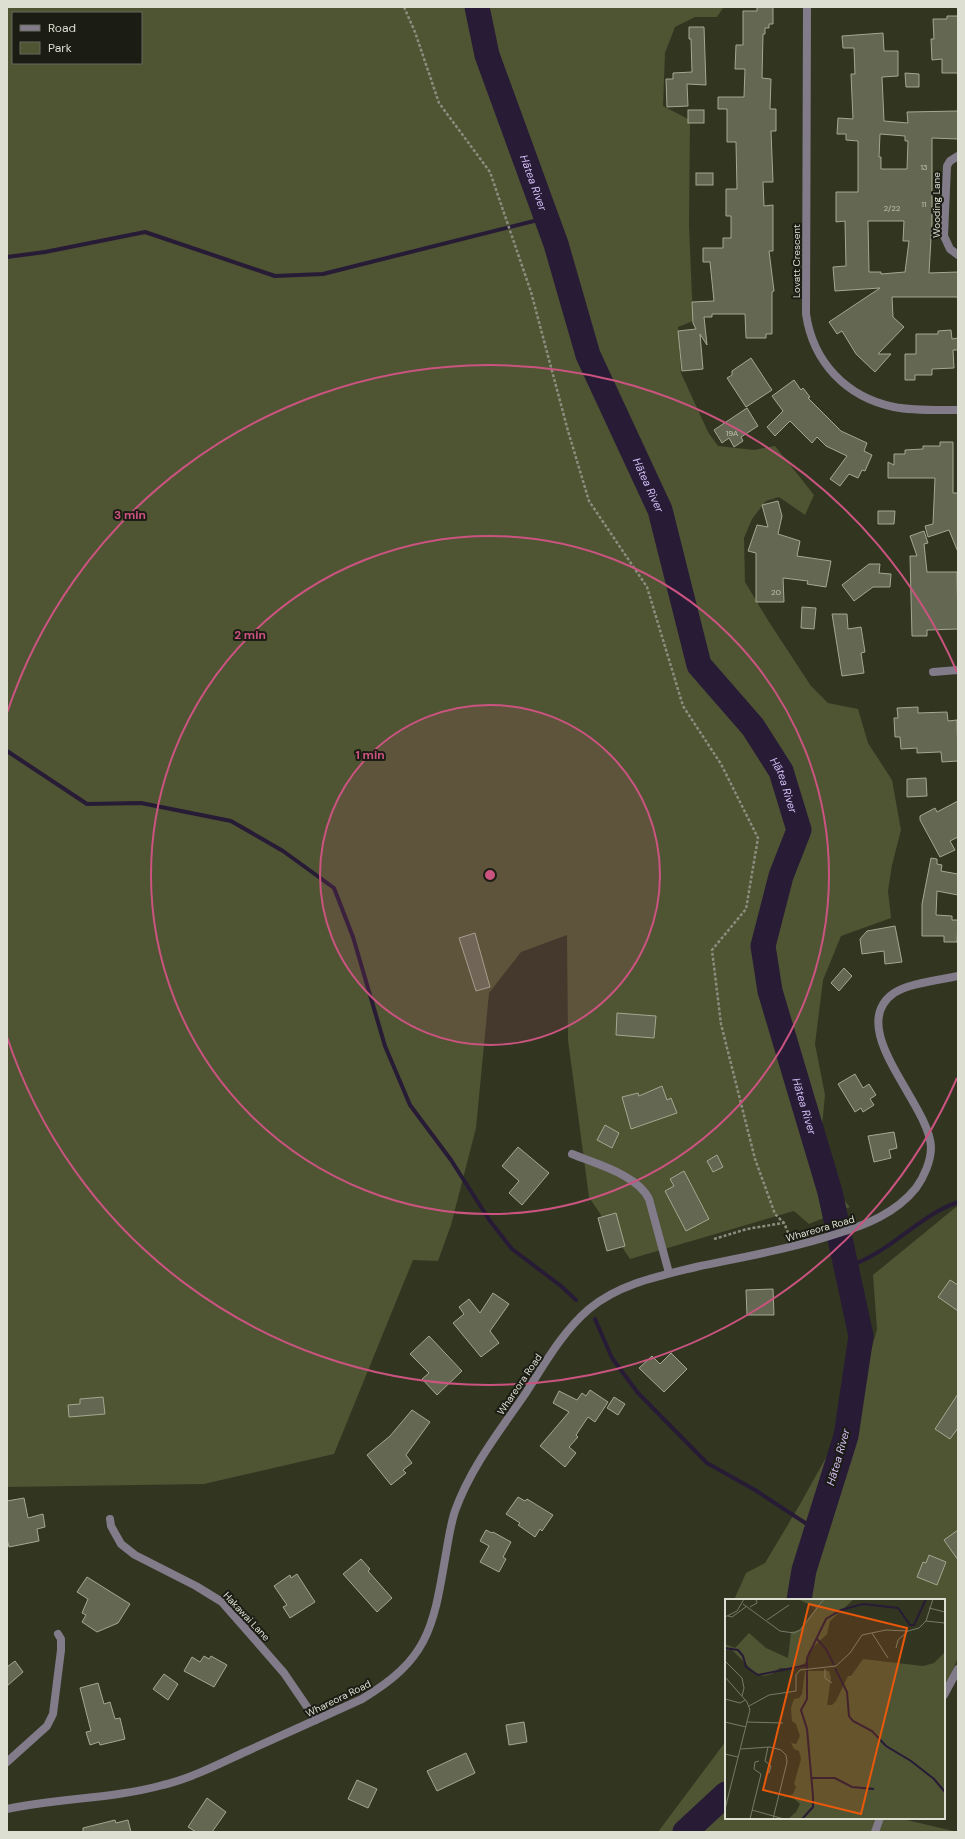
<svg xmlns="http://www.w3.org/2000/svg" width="965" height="1839" font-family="'DM Sans',sans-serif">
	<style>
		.green { fill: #4f5433; fill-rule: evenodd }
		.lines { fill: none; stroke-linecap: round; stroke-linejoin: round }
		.stream { stroke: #271b36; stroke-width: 4 }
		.river { stroke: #271b36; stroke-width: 25 }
		.building { fill: #646852; stroke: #a4a890; fill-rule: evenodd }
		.path { stroke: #8b8e7e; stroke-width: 2.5; stroke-dasharray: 3 2; stroke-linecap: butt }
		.service { stroke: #817b8a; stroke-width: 8 }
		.minor { stroke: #817b8a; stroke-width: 8 }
		.tertiary { stroke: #817b8a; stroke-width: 8 }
		.ring { fill: none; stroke: #ca547f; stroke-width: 2 }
		.labels { text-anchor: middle; stroke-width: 4; stroke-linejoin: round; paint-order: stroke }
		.number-label { font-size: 8px; fill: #bec1b2 }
		.street-label { font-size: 10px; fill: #dcdfd2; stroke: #1b1c13 }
		.water-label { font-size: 11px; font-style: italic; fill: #d5bef6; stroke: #1b1c13 }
		.inset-river { fill: none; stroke: #271b36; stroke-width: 2 }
		.inset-road { fill: none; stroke: #767a68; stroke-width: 1 }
		.view { fill: #e8590c; fill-opacity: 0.15; stroke: #e8590c; stroke-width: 2 }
		.inset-edge { fill: none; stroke: #dcdfd2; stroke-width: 2 }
		.centre { fill: #ca547f; stroke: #1b1c13; stroke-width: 2 }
		.ring-label { font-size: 12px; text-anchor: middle; font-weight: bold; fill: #ca547f; stroke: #1b1c13; stroke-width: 4; stroke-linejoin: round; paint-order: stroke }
	</style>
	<rect width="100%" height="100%" fill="#323621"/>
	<g class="green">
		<path d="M7,7L723,8L717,17H695L675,27L665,53L663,106L690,120L689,225L693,321L678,327L681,373L708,432L718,446L754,450L775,446L814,495L805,515L779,497L766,501L752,519L744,538L745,582L769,622L811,686L828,703L858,709L868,743L892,780L901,830L892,865L888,891L891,918L841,936L823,980L815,1044L825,1095L822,1126L843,1199L850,1207L809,1224L794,1211L630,1259L589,1197L568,1040L567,935L521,952L489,993L476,1128L451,1225L438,1261L413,1260L334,1454L204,1484L7,1487ZM13,13H141V63H13Z"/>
		<path d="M956,1207H958V1658L944,1691V1600H734L746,1573L765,1563L799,1506L858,1400L877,1329L873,1275Z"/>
		<path d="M726,1741V1818H898L958,1832H658Z"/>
	</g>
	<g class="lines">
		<g class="stream">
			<path d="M7,257L45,252L145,232L275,276L323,274L546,218"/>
			<path d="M7,751L87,804L141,803L231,821L283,851L334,888L353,937L385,1046L410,1105L451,1160L490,1221L512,1249L561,1286L576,1300"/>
			<path d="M846,1267C891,1253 916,1217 958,1202"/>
			<path d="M595,1319L612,1358L638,1393L707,1463L755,1490L816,1530"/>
		</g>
		<g class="river">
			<path id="s1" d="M477,7L487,55L556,244L588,355L660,510L699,665L753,727L781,771L799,830L781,876L763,946L770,991L830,1192L861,1336L846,1436L804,1570L799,1600"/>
			<path d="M685,1832L726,1794"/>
		</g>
	</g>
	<g class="building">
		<path d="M757,7H773V24H769V28H765V34H763L762,78L771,79L770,109H776V131H771L773,182H763L764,206L773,205V251H769L774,291L772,292V334H766V338H746L745,314H712V317H704L707,345L700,334L703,369L682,371L678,331L696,329L693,323L692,302L714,301L710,262H703V248H723V238H731V216H726V189H737L736,142H727V109H718V97H744L745,69H735L736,45H743V11H757Z"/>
		<path d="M947,16H958V73H942V59L932,60L931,39H934L933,19H947Z"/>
		<path d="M689,27H704L706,85L687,84L688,106L667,107L666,79H673V73L692,72L691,39H689Z"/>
		<path d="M883,33L884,51H898V76L882,77L884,121L908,123L907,112L958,111V139L932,138V222L929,273L958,272V297H892L893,317L904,327L878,354H891L875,372L856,354L842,331L837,334L829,322L880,288L835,291L833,267L846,266L845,221L836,222V192H858V141L846,140V134H837L838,118L853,119L851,74H855L854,48H843L842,36ZM880,134L905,136V141H908L907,169H881V157H879ZM868,221H904L903,241H909L905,272L881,274V272H869Z"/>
		<path d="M905,73L919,74V87H906Z"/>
		<rect x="688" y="110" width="16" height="13"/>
		<rect x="696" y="173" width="17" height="12"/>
		<path d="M951,330L952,339L958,338V350H953L954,368L932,369V375H915V380H905V354H916V334H938V331Z"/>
		<path d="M751,358L772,390L746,407L727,378L732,375V371Z"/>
		<path d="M794,380L801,390L803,388L810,397L808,398L841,431L867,443L864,451L872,455L865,471L862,470L858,478L849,474L840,486L830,479L847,456L826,446L817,437L812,443L790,421L775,436L767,427L783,411L772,396Z"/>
		<path d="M747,408L758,426L741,437L743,441L734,447L729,438L722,443L714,430Z"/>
		<path d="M940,442H953V493H958V552L949,530L928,537L925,526L933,524L935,478H888V462L894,465V454H905V450L923,449V446H940Z"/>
		<path d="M778,501L782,516L778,534L800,541L797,556L831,561L826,587L807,584L808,581L783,578L784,602H756V553L748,551L757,525L768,527L762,505Z"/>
		<path d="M878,511H895L894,524H878Z"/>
		<path d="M924,531L928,543L924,544L927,572H957L958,629L927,630V636H912L910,556H917L910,536Z"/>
		<path d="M869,564H880L879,573L891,574L890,587H873L854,601L842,585Z"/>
		<path d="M802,607L816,608L814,629L801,628Z"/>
		<path d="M832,614H847L848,629L861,627L865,652L861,653L864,673L842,676Z"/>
		<path d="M918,707V713L947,712L948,721L957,720L958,761L942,762L941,752H939L917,753V748L901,749L900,737H895L894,718H898L897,708Z"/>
		<path d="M926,778L927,796L907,797V779Z"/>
		<path d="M958,801V837L950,841L955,850L940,857L920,820V816L935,808L937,812Z"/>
		<path d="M931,858L937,859V864L942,865L941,871L958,874V895L937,891L936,915L952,916V920H958L957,942H944V936H922V904Z"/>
		<path d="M895,926L902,962L885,964L884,951L862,954L860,939L867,931Z"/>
		<path d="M475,933L490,987L476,991L459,938Z"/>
		<path d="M844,968L852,976L839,991L831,983Z"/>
		<path d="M617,1013L656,1016L654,1038L616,1035Z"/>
		<path d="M855,1074L863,1088L869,1084L876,1095L870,1099L874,1105L863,1112L861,1108L855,1112L838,1084Z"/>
		<path d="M662,1086L667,1100L671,1098L677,1113L631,1129L622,1097L638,1093L639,1096Z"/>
		<path d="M605,1125L619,1133L612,1148L597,1140Z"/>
		<path d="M894,1132L897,1148L889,1150L891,1158L874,1162L868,1136Z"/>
		<path d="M518,1147L549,1173L522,1205L509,1193L519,1181L502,1166Z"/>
		<path d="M717,1155L723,1167L713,1172L707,1161Z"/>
		<path d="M684,1171L709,1219L686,1231L665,1191L674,1186L670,1179Z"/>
		<path d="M616,1213L625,1246L607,1251L598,1218Z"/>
		<path d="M950,1280L958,1285V1311L938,1297Z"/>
		<path d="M773,1289L774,1315H747L746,1290Z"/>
		<path d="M493,1293L509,1304L490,1331L499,1343L481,1357L453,1323L464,1314L459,1307L469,1299L480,1313Z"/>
		<path d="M429,1336L462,1371L437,1395L422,1379L429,1373L410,1354Z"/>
		<path d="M671,1353L687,1369L664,1392L639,1368L652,1356L660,1364Z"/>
		<path d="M590,1390L608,1402L595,1422L588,1417L576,1435L578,1437L569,1447L576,1453L565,1467L540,1446L569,1412L553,1403L559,1391L577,1400L582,1393L586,1396Z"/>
		<path d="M958,1394V1428L950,1439L935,1429Z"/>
		<path d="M103,1397L105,1414L69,1417L68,1405L80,1404V1399Z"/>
		<path d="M614,1397L625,1404L618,1415L607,1408Z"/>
		<path d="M412,1410L430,1422L406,1455L412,1463L403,1470L406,1473L391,1485L367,1455L390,1436Z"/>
		<path d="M518,1497L525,1501L527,1499L553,1515L542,1531L540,1529L535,1537L518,1525L520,1523L506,1514Z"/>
		<path d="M24,1498L28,1518L43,1514L45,1527L37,1529L39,1541L9,1547L7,1539V1501Z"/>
		<path d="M486,1530L492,1533L493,1532L511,1542L503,1557L506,1559L499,1572L480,1562L489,1546L480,1541Z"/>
		<path d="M958,1530V1560L944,1540Z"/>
		<path d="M929,1555L946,1562L937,1585L917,1577L923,1562L926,1563Z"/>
		<path d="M361,1559L370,1569L368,1571L392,1598L377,1612L343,1574Z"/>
		<path d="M297,1574L315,1602L290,1618L283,1607L287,1605L274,1586L290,1575L291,1578Z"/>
		<path d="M87,1577L130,1604L118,1623L97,1632L82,1622L86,1615L82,1613L88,1599L77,1592Z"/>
		<path d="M204,1656L209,1659L211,1656L227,1665L214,1687L184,1671L192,1657L200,1662Z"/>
		<path d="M15,1661L23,1672L7,1686V1667Z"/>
		<path d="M164,1674L178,1684L168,1700L153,1689Z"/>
		<path d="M98,1683L104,1704L110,1702L115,1719L120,1718L125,1739L100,1745L99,1742L90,1745L86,1732L91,1731L80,1688Z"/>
		<path d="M524,1722L527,1742L509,1745L506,1725Z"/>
		<path d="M466,1753L475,1773L437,1791L427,1771Z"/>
		<path d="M357,1780L377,1789L368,1808L348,1799Z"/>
		<path d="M207,1798L226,1812L212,1832H196L188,1827Z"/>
		<path d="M115,1820L116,1823L128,1820L131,1832H83V1828Z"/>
	</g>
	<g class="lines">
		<g class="path">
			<path d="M404,7L415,32L439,103L490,172L531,292L568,431L589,501L647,587L683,706L721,764L758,838L746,909L712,950L721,1024L755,1159L775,1214L784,1223L790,1237"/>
			<path d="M714,1239L747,1229L783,1223"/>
		</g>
		<g class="service">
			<path d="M572,1154C596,1164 638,1175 649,1199L669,1273"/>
			<path d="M7,1762L47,1726L53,1714L61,1650V1639L58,1634"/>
		</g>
		<g class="minor">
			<path d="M807,7L806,314C813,362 846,397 894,407C915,411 937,410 958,410"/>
			<path d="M958,156L950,161L947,166L944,236L950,249L958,255"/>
			<path d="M933,672L958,670"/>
			<path d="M110,1519L111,1526L121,1544L135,1555L196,1586L222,1602L284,1673L316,1720"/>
			<path d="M944,1695L958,1669"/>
			<path d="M875,1832L880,1818"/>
		</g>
		<path class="tertiary" d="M7,1809C59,1798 112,1799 163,1785C192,1778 219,1764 245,1752C284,1734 323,1717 362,1699C427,1660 433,1630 445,1559C448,1543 450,1526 455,1511C470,1469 498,1433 523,1397C543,1367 561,1333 589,1309C619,1284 659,1276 696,1267C743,1257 790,1249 836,1234C866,1225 896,1213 916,1188C924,1177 931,1161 931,1147C929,1103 844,1028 894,993C909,983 940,980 958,976"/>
	</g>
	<circle cx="490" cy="875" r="170" fill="#ca547f" fill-opacity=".12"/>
	<g class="ring">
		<circle cx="490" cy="875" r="170"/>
		<circle cx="490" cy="875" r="339"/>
		<path d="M957 1078A509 509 0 0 1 7 1037M7 713A509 509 0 0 1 957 672"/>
	</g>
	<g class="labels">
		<g class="number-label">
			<text x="924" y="170">13</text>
			<text x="924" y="207">11</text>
			<text x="892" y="211">2/22</text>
			<text x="732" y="436">19A</text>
			<text x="776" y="595">20</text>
		</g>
		<g class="street-label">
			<text transform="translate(936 205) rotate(-90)" y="4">Wooding Lane</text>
			<text transform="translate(796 261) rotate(-90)" y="4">Lovatt Crescent</text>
			<text transform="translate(820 1228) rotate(-16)" y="4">Whareora Road</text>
			<text transform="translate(519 1384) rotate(-56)" y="4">Whareora Road</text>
			<text transform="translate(247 1616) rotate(47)" y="4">Hakawai Lane</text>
			<text transform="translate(338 1698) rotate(-26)" y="4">Whareora Road</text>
		</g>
		<g class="water-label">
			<text dy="4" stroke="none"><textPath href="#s1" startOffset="185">Hātea River</textPath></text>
			<text dy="4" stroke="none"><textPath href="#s1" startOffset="509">Hātea River</textPath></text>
			<text dy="4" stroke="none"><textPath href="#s1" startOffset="845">Hātea River</textPath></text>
			<text dy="4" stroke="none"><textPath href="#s1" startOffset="1180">Hātea River</textPath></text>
			<text transform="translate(838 1457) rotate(-74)" y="4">Hātea River</text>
		</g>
	</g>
	<g transform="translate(725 1599)">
		<rect width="220" height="220" fill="#323621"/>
		<path d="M73,0H129L105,22L102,35L84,52L80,64L70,69H55L47,75L39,77L30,74L6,50L0,51V45L10,49L24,34L41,49L63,59L66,33L75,31L91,9ZM220,53V220H63L71,213L75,205L66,197L54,200L68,195L71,188L69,185L76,160L74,152L69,150L66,144L71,145L75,137L71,125L67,122L66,109L69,100L74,99L77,95L80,72H104L106,79L102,106H107L111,102L123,77H126L138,60L198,67L209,64Z" fill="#4f5433"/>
		<path class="inset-river" d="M92,40L101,50L109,66M0,49L13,51L18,57L21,68L33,76L82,66M110,69L122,93L124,117L128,122L147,132L161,147L186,162L209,180L220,193M86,179H110L127,188L149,190M77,220L88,208V197L82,130L76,111L82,100V59L101,20L116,11L138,5L173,9L185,26H189L201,0"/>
		<path class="inset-road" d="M18,5L55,32L69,34L75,31L99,0M25,8L32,4L31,0M204,9L220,13M3,17L7,18L22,7M0,18L12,12L19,0M42,21L64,6M201,22L220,24M147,34L163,59M171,49L173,41L183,32M0,62L17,79L19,89L17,97M100,70V79L107,84M0,78L22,103L25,111L0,210M0,100L15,104L20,101M24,107L44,96L71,92V76L75,71L111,67L125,54L137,36L161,31L183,32L194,29L201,22L208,0M0,123L21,128M22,123L58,124M16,150L45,148L56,151L61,156L62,163L48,220M0,155L13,158M41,175L44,174L46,167L40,162L43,148M27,211L59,220M25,220L36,175L29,170L30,163L34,162"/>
		<path class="view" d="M84,5L182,29L136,215L38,191Z"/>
		<rect width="220" height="220" class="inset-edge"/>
	</g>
	<circle cx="490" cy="875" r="6" class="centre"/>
	<g class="ring-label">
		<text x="130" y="519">3 min</text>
		<text x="250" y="639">2 min</text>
		<text x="370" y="759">1 min</text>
	</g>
	<rect width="965" height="1839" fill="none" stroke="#dcdfd2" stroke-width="16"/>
	<rect x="12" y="12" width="130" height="52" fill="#1b1c13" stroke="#686a5f"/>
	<rect x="20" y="25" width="20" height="6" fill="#817b8a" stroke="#686a5f"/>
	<text x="48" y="32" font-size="12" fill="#dcdfd2">Road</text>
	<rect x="20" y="42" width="20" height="12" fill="#4f5433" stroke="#686a5f"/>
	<text x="48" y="52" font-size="12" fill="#dcdfd2">Park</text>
</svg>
